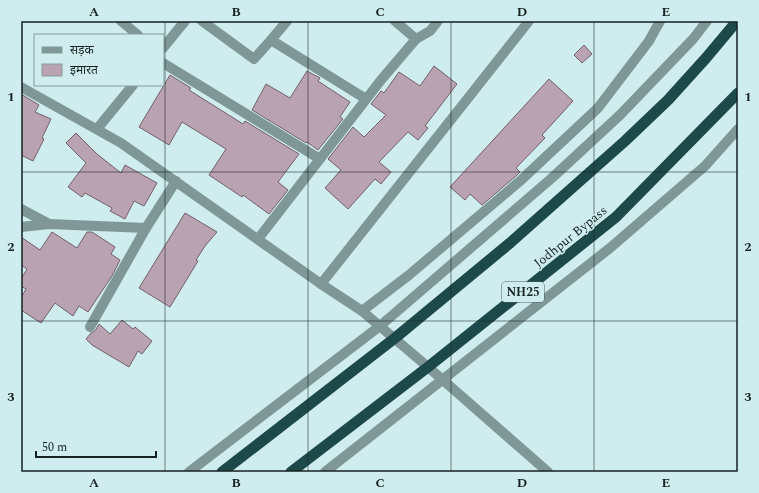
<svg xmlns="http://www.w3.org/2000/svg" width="759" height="493" font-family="Spectral,'Noto Sans Devanagari',serif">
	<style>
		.building { fill: #b9a3b1; stroke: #735e6b }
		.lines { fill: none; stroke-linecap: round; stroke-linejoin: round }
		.minor { stroke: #809797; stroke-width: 10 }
		.tertiary { stroke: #809797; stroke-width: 10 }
		.trunk { stroke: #1e494a; stroke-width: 11 }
		.grid { fill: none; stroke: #162122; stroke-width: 1; stroke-opacity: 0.55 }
		.labels { text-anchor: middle; stroke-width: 3; stroke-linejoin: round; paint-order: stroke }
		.shield { fill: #cfedee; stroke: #4e5e5f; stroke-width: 1 }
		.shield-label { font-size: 12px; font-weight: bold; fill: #162122 }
		.street-label { font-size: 13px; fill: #162122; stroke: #cfedee }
		.neatline { fill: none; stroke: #162122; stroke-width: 1.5 }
		.grid-label { font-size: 13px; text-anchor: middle; font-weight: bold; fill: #162122 }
	</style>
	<rect width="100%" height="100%" fill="#cfedee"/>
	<g class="building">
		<path d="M584,45L592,54L582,63L574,55Z"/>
		<path d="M434,66L457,84L425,126L428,128L418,140L408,132L379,162L391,172L381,184L375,179L348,209L325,188L341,170L328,159L353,127L364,137L386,115L371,104L381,91L384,93L399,72L420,86Z"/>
		<path d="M307,71L320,78L318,81L350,102L340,117L343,119L318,150L307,142L306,143L252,110L266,84L290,98Z"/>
		<path d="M170,75L191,88L189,90L243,124L245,121L299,154L278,182L288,190L269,214L243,195L242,197L209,175L226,149L182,122L169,145L139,127Z"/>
		<path d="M549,79L573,101L542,135L545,138L516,168L520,172L516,176L482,205L470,194L465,200L450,187Z"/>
		<path d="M21,94L39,105L35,112L51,119L42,138L44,139L33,161L21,155Z"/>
		<path d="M76,133L97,154L121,173L125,165L157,183L144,206L134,201L125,219L110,211L112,208L85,193L82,197L68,187L86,163L66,143Z"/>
		<path d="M185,213L217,232L205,246L196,260L198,261L170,307L139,288Z"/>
		<path d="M52,232L77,248L87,232H92L115,247L111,254L120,260L112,276L88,312L79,306L73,316L55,303L41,323L21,310V298L26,289L21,286V279L27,269L21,265V237L40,250Z"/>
		<path d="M122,320L133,329L135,327L152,341L142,354L138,351L129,367L92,345L86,339L91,333L95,331L99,324L110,334Z"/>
	</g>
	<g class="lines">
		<g class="minor">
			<path d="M121,21L138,35"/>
			<path d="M202,21L254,59L271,40L287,21"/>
			<path d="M395,21L416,39"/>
			<path d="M271,40L366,99"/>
			<path d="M163,48L185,21"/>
			<path d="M163,63L320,159"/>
			<path d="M97,129L133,85"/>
			<path d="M21,209L49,224"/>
			<path d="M21,227L49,224L146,228L176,181"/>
			<path d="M258,239L381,80L416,39L430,31L438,21"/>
			<path d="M321,284L529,21"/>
			<path d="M90,327L146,228"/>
		</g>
		<g class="tertiary">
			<path d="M21,87L121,143L321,284L362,311L428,367L548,472"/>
			<path d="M362,311L409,275L520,181L598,108L649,41L660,21"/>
			<path d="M189,472L380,326L553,177L620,115L693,39L707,21"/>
			<path d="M325,472L610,248L705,166L738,129"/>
		</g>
		<g class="trunk">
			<path d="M222,472L395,338L510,243L625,141L668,100L706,58L737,21"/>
			<path d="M291,472L428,367L616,217L738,93"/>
		</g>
	</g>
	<path class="grid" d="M165,21V472M308,21V472M451,21V472M594,21V472M21,172H738M21,321H738"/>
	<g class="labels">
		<rect class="shield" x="502" y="282" width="42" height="20" rx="3"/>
		<g class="shield-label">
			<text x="523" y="296">NH25</text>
		</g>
		<g class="street-label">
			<text transform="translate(570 236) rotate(-39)" y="5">Jodhpur Bypass</text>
		</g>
	</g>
	<rect width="759" height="493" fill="none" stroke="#cfedee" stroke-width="44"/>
	<rect x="34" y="34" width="130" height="52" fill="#cfedee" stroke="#859b9c"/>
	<rect x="42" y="47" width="20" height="6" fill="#809797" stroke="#859b9c"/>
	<text x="70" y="54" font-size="12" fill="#162122">सड़क</text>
	<rect x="42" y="64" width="20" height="12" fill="#b9a3b1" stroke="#859b9c"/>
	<text x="70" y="74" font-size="12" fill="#162122">इमारत</text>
	<path d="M36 451v6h120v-6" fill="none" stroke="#162122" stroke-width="2"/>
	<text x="42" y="451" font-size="12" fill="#162122" stroke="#cfedee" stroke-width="3" paint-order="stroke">50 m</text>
	<rect x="22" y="22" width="715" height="449" class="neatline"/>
	<g class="grid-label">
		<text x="94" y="16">A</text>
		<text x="236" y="16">B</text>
		<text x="380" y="16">C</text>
		<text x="522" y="16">D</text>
		<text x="666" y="16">E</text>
		<text x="11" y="101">1</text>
		<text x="748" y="101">1</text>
		<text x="11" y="251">2</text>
		<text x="748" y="251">2</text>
		<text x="11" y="401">3</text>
		<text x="748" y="401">3</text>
		<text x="94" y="487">A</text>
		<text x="236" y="487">B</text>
		<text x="380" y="487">C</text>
		<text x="522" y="487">D</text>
		<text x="666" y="487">E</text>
	</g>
</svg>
